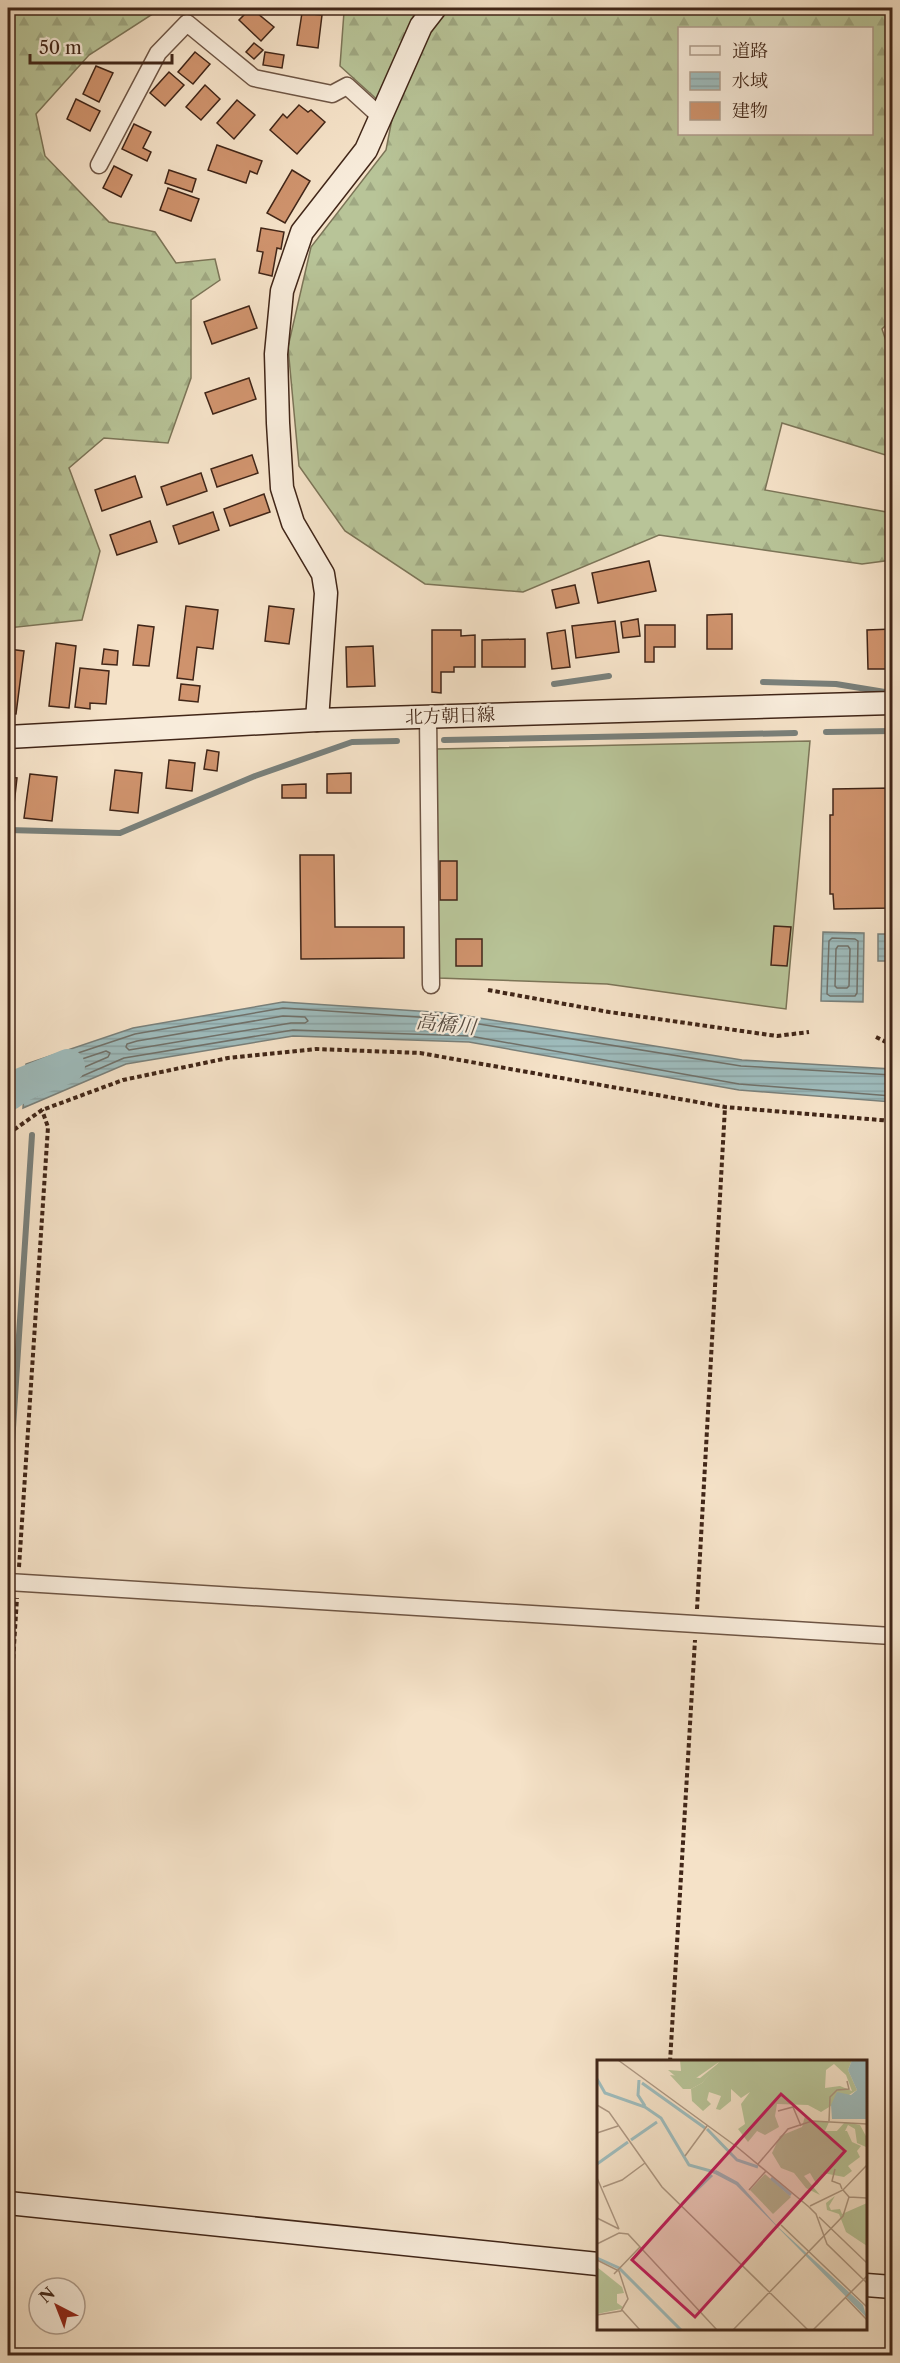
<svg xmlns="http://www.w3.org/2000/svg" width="900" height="2363" font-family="'Libre Caslon Text','Noto Serif JP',serif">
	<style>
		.forest { fill: url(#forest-firs); stroke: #7c7558; stroke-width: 1.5; fill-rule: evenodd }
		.garden { fill: #b8c498; stroke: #7c7558; stroke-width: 1.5 }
		.water { fill: url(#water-rules); stroke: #79807b; stroke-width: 1.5 }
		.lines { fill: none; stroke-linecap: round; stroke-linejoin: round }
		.shore { stroke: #70716a; stroke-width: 1.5 }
		.stream { stroke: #79807b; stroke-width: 6 }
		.river { stroke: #9ebcbd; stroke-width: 34 }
		.building { fill: #cf936d; stroke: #412618; stroke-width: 1.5 }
		.street-casing { stroke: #6e5544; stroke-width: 19 }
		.secondary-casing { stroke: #412618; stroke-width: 25 }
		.path { stroke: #412618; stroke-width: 4; stroke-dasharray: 4.5 3; stroke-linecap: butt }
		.street { stroke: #f8ecdb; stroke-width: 16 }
		.secondary { stroke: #f8ecdb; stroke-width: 22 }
		.labels { text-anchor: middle; stroke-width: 4.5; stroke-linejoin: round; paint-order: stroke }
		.street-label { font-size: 18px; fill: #412618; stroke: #f8ecdb }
		.water-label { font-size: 20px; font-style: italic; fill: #584c41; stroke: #f8ecdb }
		.inset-river { fill: none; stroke: #9ebcbd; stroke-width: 3 }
		.inset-road { fill: none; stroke: #ad9782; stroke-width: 1.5 }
		.view { fill: #c2185b; fill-opacity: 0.15; stroke: #c2185b; stroke-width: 3 }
		.inset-edge { fill: none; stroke: #412618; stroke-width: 3 }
	</style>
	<defs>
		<pattern id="forest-firs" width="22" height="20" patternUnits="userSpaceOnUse" patternTransform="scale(1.5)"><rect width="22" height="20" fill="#b8c498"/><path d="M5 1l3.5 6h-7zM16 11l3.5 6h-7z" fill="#9fa882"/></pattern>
		<pattern id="water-rules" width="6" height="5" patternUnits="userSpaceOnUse" patternTransform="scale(1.5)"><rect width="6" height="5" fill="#9ebcbd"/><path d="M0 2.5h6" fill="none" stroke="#89a1a2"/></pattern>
	</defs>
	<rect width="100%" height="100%" fill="#f5e2c8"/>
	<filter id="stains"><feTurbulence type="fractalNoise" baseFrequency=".00333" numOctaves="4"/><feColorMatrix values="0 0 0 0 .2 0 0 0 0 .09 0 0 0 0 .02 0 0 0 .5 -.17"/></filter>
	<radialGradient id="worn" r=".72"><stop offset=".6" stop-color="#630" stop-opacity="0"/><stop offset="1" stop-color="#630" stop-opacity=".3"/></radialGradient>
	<g class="forest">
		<path d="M8,8H162L89,55L36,114L45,156L109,222L155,232L176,263L215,259L220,280L191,300V378L168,443L104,438L69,468L100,551L82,620L8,628Z"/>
		<path d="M350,8H892V319L882,329L892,359V457L782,423L765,490L892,513V560L862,564L659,535L523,592L425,584L345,531L299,466L288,347L311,247L386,150L393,114L340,66L344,12ZM680,28H872V134H680Z"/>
	</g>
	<path class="garden" d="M810,741L786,1009L607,984L438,978L437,749Z"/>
	<g class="water">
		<path d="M823,932L864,933L863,1002L821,1001Z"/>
		<rect x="878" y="934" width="14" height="27"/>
		<path d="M283,1002L448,1013L742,1060L892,1069V1102L739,1090L469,1042L293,1036L126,1064L23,1108L26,1064L133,1028Z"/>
	</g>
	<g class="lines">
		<g class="shore">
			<path d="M832,938L855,939L858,941L857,993L855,996H830L827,994L829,941Z"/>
			<path d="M838,946H848L850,949L849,986L847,988H837L835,986L836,949Z"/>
			<path d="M283,1016L305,1017L308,1021L305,1023H291L129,1050L126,1047L127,1044L137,1041Z"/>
			<path d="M106,1051L110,1053L108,1057L43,1085L39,1084L40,1073Z"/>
			<path d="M892,1075L741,1066L448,1019L283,1008L135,1034L33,1068L31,1070L30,1094L34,1097L124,1058L293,1030L470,1036L739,1084L892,1096"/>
		</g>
		<g class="stream">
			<path d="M763,682L836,684L891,693"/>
			<path d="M554,684L609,676"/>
			<path d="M826,732L892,731"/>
			<path d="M444,740L795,733"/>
			<path d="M8,830L120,833L255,776L352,742L397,741"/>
			<path d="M8,1505L32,1135"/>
		</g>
		<path class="river" d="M8,1094L21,1085L68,1066"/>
	</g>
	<g class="building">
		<path d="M251,8L274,27L261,41L239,20Z"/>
		<path d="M302,13L322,15L318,48L297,45Z"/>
		<path d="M254,43L263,50L254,59L246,52Z"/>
		<path d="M195,52L210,64L193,84L178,72Z"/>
		<path d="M265,52L284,55L282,68L263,65Z"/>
		<path d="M96,66L113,73L99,102L83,94Z"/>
		<path d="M169,72L184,85L165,106L150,93Z"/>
		<path d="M205,85L220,99L201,120L186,107Z"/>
		<path d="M76,99L100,111L90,131L67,119Z"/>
		<path d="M237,100L255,115L234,139L217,123Z"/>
		<path d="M299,105L308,112L311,110L325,122L297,154L270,130L283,114L287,118Z"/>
		<path d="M134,124L151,132L143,148L151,152L147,161L122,149Z"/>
		<path d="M217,145L262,161L257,174L250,171L246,183L208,170Z"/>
		<path d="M114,166L132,175L121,197L103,188Z"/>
		<path d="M169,170L196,179L192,192L165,183Z"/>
		<path d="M292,170L310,181L285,223L267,213Z"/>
		<path d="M168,188L199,199L191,221L160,210Z"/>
		<path d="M261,228L284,232L281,249L277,248L272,276L259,273L263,252L257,251Z"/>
		<path d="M249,306L257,328L212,344L204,322Z"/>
		<path d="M249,378L256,399L213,414L205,393Z"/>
		<path d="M252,455L258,473L217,487L211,469Z"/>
		<path d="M201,473L207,491L167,505L161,487Z"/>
		<path d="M135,476L142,497L102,511L95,490Z"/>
		<path d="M264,494L270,512L230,526L224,509Z"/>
		<path d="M213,512L219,530L179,544L173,526Z"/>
		<path d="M150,521L157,542L117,555L110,535Z"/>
		<path d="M649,561L656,591L598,603L592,573Z"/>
		<path d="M575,585L579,603L556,608L552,590Z"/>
		<path d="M186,606L218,610L213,649L197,647L193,680L177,678Z"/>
		<path d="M269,606L294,609L289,644L265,641Z"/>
		<path d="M732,614V649H707V615Z"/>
		<path d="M638,619L640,636L623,638L621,622Z"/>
		<path d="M615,621L619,652L576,658L572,626Z"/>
		<path d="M138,625L154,627L149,666L133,665Z"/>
		<path d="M645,625H675V647H654V662H645Z"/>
		<path d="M892,629V669H868L867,630Z"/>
		<path d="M432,630H461V636L475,635V667H454V672H441V693L432,692Z"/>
		<path d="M565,630L570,667L552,669L547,633Z"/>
		<path d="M525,639V667H482V640Z"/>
		<path d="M56,643L76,646L69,708L49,706Z"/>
		<path d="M373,646L375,686L347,687L346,647Z"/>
		<path d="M8,649L24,651L16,714L8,713Z"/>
		<path d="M104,649L118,651L117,665L102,664Z"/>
		<path d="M80,668L109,671L106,704L90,703V709L75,707Z"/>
		<path d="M181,684L200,686L198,702L179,700Z"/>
		<path d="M207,750L219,752L217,771L204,769Z"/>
		<path d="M169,760L195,763L192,791L166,788Z"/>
		<path d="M115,770L142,773L138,813L110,810Z"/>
		<path d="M351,773V793H327V774Z"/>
		<path d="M30,774L57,777L52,821L24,818Z"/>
		<path d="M8,777L17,778L13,813L8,812Z"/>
		<path d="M306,784V798H282V785Z"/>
		<path d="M892,788V908L834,909L833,894H830V815H833V789Z"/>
		<path d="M300,855H334L335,927H404V958L301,959Z"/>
		<rect x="440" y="861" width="17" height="39"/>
		<path d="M774,926L791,927L787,966L771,965Z"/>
		<rect x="456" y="939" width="26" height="27"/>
	</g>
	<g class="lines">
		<g class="street-casing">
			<g id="street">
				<path d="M99,165L158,53L187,23L254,78L332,94L347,86L381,117"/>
				<path d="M428,716L431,985"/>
				<path d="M8,1582L892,1636"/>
			</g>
		</g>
		<g class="secondary-casing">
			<g id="secondary">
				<path d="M317,720L326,593L323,574L293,523L282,488L278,423L276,354L282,291L302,232L366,150L421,26L435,8"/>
				<path d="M8,737L317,720L892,703"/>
				<path d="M8,2203L598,2264"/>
				<path d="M866,2285L892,2287"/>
			</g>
		</g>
		<g class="path">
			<path d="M488,990L609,1012L777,1036L809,1032"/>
			<path d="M876,1037L892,1045"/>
			<path d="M8,1134L42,1110L123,1080L228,1058L316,1049L420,1053L725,1107L892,1121"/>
			<path d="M19,1567L48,1127L42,1110"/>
			<path d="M697,1609L725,1107"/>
			<path d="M8,1741L17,1598"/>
			<path d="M670,2062L695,1640"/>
		</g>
		<use href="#street" class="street"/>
		<use href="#secondary" class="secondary"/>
	</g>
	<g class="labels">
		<g class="street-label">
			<text transform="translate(450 716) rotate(-2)" y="6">北方朝日線</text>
		</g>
		<g class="water-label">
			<text transform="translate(446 1024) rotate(6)" y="7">高橋川</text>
		</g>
	</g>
	<g transform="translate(597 2060)">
		<rect width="270" height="270" fill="#f5e2c8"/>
		<path d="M123,2L105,23L94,29H86L73,15L103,18ZM248,62L263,65L270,78L269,87L260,83L258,69L251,65L248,71L239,72Z" fill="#b8c498"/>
		<path d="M83,0H255L251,10L260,30L224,52L211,45L180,44L178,56L182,67L168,75L160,71L151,82L141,69L148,64L144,44L153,32L144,38L134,29V41L123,50L119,49L124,36L112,32L110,40L114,44L106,51L95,41L94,29L105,23L122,2L89,25L71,10L84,11ZM237,4L249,15L255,31L243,26L228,28L229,10ZM208,56L214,61L232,62L228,71H250L255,82L264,86L260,91L263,97L251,106L255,111L247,117L226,113L220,125L213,113L207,116L223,135L209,128L197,113L184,108L175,93L183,76L205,67ZM238,136L232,146L234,150L243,149L245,154L270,143V186L249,172L242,154L230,150L229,143ZM0,207L25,227L27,233L20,234V243L26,247L24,249L0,254Z" fill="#b8c498" fill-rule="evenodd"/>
		<path d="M168,114L194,137L176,154L153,130Z" fill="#b8c498"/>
		<path d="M255,0H270V59H235L234,45L240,32L254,35L260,30L251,10ZM119,110L141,122L181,167L266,245L270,258L139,125L116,113Z" fill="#9ebcbd"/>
		<path class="inset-river" d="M0,19L8,33L48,47L64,58L92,105L121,113M42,20L41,35L48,46M45,23L108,68M110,69L140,100L161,107M34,80L60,62M0,104L31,82M174,118L194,135M85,144L115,115M0,198L22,208L84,270"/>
		<path class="inset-road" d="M21,0L140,87L212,147L219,154L230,184L270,223M0,45L12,52L65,127L211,270M181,51L196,47L204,66M232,61L233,37L240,30L252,29L250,21M0,73L21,66M88,96L110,66M161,104L191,69L215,61L270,64M238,109L235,121L243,124L245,129M0,118L22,169M6,127L25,120L48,103M152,130L169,111M252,137L270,138M213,146L246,130L270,105M222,157L270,203M0,158L22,169M184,165L270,247M0,184L22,173L31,174L120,270M0,200L22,211L31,239L24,251L0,255M17,214L43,187M248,237L270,260M25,250L43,270M136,270L246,156L252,137L246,130M216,270L270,216"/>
		<path class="view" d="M184,34L248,91L98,257L35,200Z"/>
		<rect width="270" height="270" class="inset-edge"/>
	</g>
	<rect width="900" height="2363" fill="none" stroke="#f5e2c8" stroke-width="30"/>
	<rect x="9" y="9" width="882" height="2345" fill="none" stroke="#412618" stroke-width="3"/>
	<rect x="15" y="15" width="870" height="2333" fill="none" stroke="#412618" stroke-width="1.5"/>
	<rect x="678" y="27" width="195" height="108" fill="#f8ecdb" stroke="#af9d8d" stroke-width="1.5"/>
	<rect x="690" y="46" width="30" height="9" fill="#f8ecdb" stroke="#af9d8d" stroke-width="1.5"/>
	<text x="732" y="57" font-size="18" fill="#412618">道路</text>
	<rect x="690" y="72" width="30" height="18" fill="url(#water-rules)" stroke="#af9d8d" stroke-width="1.5"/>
	<text x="732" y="87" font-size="18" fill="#412618">水域</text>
	<rect x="690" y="102" width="30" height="18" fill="#cf936d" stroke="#af9d8d" stroke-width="1.5"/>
	<text x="732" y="117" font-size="18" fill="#412618">建物</text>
	<g transform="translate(57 2306) rotate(318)"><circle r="28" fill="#f8ecdb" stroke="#af9d8d" stroke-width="1.5"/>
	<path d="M0-4.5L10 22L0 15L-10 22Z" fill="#8f2418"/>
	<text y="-9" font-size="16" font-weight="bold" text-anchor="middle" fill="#412618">N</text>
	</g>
	<path d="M30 54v9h142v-9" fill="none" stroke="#412618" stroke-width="3"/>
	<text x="39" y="54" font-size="18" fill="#412618" stroke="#f8ecdb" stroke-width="4.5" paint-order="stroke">50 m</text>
	<rect width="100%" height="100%" filter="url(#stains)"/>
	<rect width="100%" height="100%" fill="url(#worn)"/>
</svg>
